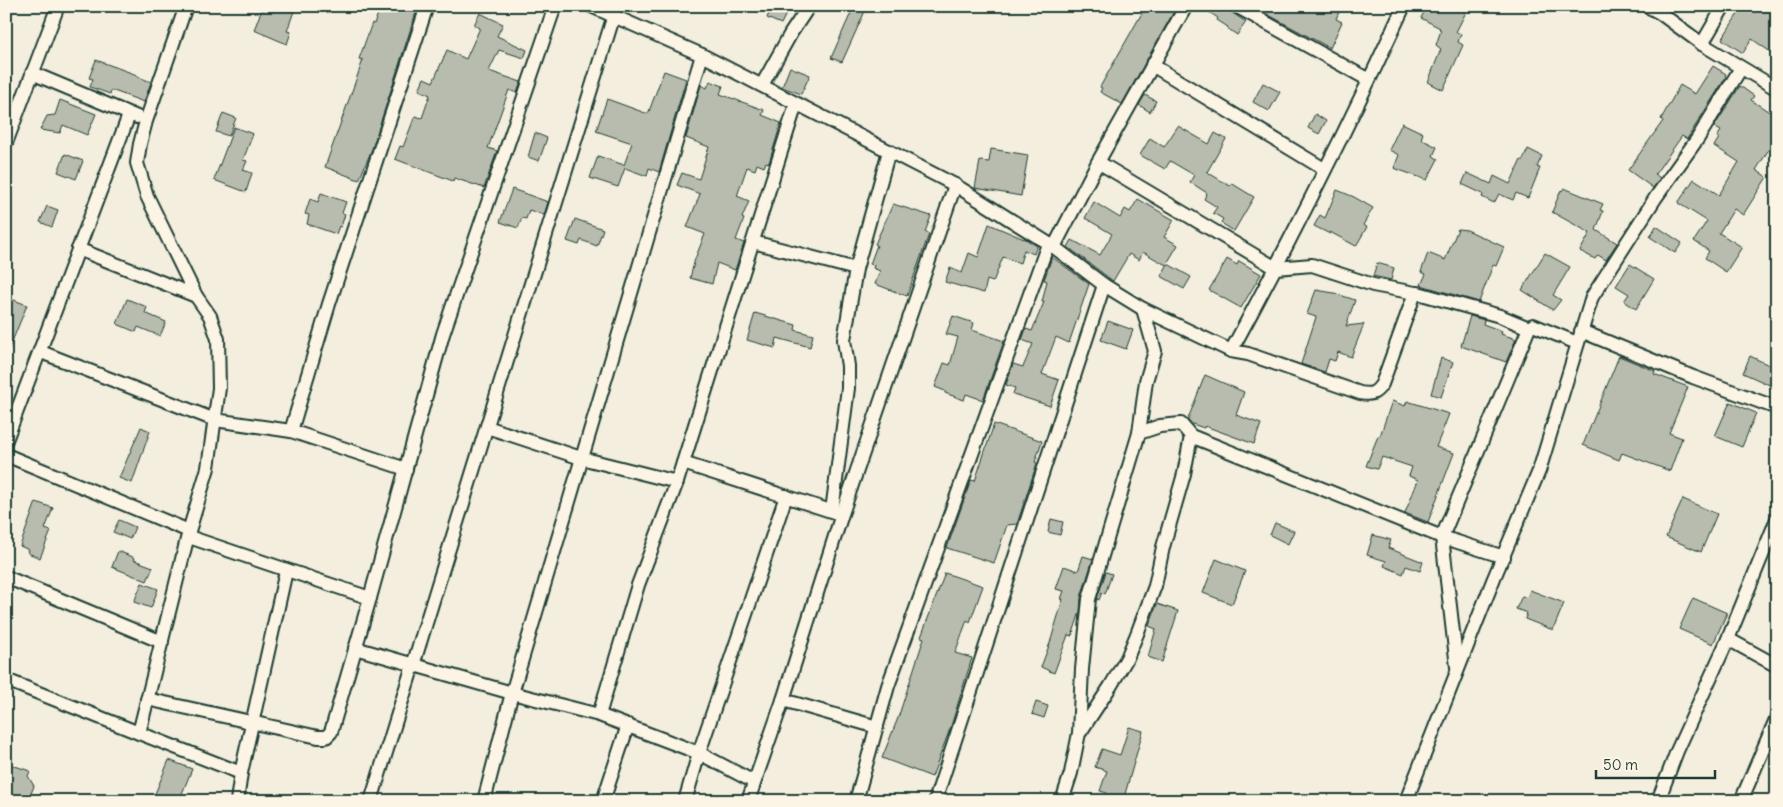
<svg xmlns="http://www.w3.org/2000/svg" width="1783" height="807" font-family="Delius,sans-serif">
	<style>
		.building { fill: #b8bcae; stroke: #1f3d34 }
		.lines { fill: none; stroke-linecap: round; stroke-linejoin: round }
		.minor-casing { stroke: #1f3d34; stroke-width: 16 }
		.minor { stroke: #fcf5e5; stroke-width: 12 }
	</style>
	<rect width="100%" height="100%" fill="#f3eede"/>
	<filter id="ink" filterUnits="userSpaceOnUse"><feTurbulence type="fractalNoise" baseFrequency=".02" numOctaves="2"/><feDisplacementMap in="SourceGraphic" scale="10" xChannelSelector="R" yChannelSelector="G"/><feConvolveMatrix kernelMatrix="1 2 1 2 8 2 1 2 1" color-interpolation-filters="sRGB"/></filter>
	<g filter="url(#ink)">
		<g class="building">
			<path d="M263,6H284L294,11L287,31L291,32L287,44L254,30Z"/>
			<path d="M381,6H418L372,149L359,180L325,167L363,60L359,59L372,23L374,24Z"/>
			<path d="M772,6H790L781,24L767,18Z"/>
			<path d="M854,6L865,11L842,62L831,58Z"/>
			<path d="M1146,6H1177L1122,104L1100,92L1102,88L1100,87Z"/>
			<path d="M1200,6H1222L1246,22L1237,35L1227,28L1228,27L1217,20L1218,18Z"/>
			<path d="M1268,6H1311L1326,12L1328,7L1339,12L1336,19L1342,22L1330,48L1265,13Z"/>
			<path d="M1427,6H1455L1466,12L1456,32L1461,34L1458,42L1463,45L1443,90L1428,82L1441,49L1436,45L1441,30L1439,29L1440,28L1421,18Z"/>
			<path d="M1743,6H1777V47L1772,53L1752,39L1743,53L1722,39Z"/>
			<path d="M480,13L503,24L497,36L527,50L524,58L499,50L489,71L521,82L517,93L509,90L488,148L497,151L484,188L454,178L453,181L395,159L400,146L403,147L415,116L422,118L430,95L419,90L424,78L433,82L447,50L466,59L480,28L474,25Z"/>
			<path d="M96,60L137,75L136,76L151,82L144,102L111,90L110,94L90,87L93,79L89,78Z"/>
			<path d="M1713,66L1726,74L1725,76L1726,77L1687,139L1682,136L1655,174L1660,178L1653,188L1628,170L1663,121L1661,119L1680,85L1695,94Z"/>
			<path d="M790,67L810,75L801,94L782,87Z"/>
			<path d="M664,71L686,79L659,172L649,168L647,176L625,168L618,187L590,178L598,156L624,165L632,143L596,131L607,99L648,114Z"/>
			<path d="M710,81L723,86L720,94L764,110L762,115L781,123L769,163L766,162L764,167L757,164L755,170L747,167L737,196L749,201L742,218L744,219L736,240L744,243L735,270L717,263L712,284L690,278L695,259L705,234L687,227L700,194L677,185L682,173L699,179L709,147L686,138L701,85L707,88Z"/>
			<path d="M1263,83L1280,92L1269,111L1253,102Z"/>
			<path d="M1740,86L1754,96L1751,100L1777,117V149L1771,146L1756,170L1767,177L1743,215L1734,209L1719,233L1742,247L1726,272L1705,258L1709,251L1694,241L1707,221L1678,203L1694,179L1719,195L1739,162L1714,146L1719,138L1717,137L1721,131L1714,127Z"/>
			<path d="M1145,95L1156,101L1150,112L1139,105Z"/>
			<path d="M60,100L96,114L87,135L63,125L60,133L40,130L47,116L55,115Z"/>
			<path d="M223,113L236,118L229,136L216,132Z"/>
			<path d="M1315,114L1326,121L1319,134L1308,128Z"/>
			<path d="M1402,123L1423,133L1421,139L1437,147L1433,156L1438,159L1427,180L1394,168L1399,155L1389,150Z"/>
			<path d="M1178,126L1209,144L1215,133L1226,139L1207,172L1230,186L1231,183L1254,197L1234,231L1221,223L1223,219L1213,213L1217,207L1204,199L1207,193L1190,182L1194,175L1170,161L1165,169L1140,155L1150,138L1164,147Z"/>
			<path d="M234,127L253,134L243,160L247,161L243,170L252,173L246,192L214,180Z"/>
			<path d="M535,133L547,138L539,161L528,157Z"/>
			<path d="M991,149L1028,155L1021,196L975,188L980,161L989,162Z"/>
			<path d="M1528,149L1542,156L1537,167L1540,168L1528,198L1516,193L1513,200L1499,194L1494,203L1482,197L1483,194L1462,184L1467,173L1491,184L1494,176L1510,184L1521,160H1523Z"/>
			<path d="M65,154L83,161L76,179L58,172Z"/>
			<path d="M1564,188L1603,204L1600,210L1603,211L1596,230L1617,243L1606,260L1598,255L1595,259L1580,251L1590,233L1552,212L1561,190L1562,191Z"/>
			<path d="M512,189L548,202L544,215L529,210L526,219L522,218L518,228L500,222Z"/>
			<path d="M1337,190L1354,197L1373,208L1363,225L1367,227L1356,246L1330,232V234L1314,226L1320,215L1325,218Z"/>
			<path d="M321,193L346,202L342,213L345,214L341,227L339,226L336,234L307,224L309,215L305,214L310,199L318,202Z"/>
			<path d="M1138,199L1174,220L1164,237L1178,245L1166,265L1143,252L1139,260L1129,254L1113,281L1068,247L1072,240L1100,255L1112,234L1085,218L1094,202L1120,218L1125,209L1130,212Z"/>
			<path d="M893,204L931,216L925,232L929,234L907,296L875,284L880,271L873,268L874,265L870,264L877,245L875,244Z"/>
			<path d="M47,206L58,210L52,227L40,222Z"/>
			<path d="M575,219L603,229L597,246L581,240L579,245L567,241Z"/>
			<path d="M989,224L1024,239V238L1037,246L1034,254L1024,250L1020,263L1003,257L993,282L987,280L984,293L945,282L950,268L962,273L969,253L978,257Z"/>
			<path d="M1656,226L1682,243L1675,253L1650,237Z"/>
			<path d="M1458,229L1467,230L1504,247L1496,266L1493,265L1479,302L1421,285L1426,274L1421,272L1428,253L1445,260Z"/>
			<path d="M1545,253L1570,267L1553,295L1561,300L1553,310L1522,290Z"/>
			<path d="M1052,257L1089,284L1069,343L1056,337L1042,374L1059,380L1050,406L1013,394L1015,388L1006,385L1013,364L1023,367L1033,344L1022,340L1026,329L1032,331L1044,302H1042L1047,281L1044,280Z"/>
			<path d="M1227,259L1237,265L1239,261L1261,274L1241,308L1209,290Z"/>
			<path d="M1377,263L1394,268L1391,280L1373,276Z"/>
			<path d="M1168,264L1191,277L1184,289L1161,276Z"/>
			<path d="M1630,264L1654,279L1636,309L1624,301L1629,294L1616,286Z"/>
			<path d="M1316,290L1334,293L1355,300L1346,326L1364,324L1351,357L1338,352L1335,361L1329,359L1325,372L1301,364L1316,317L1307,314Z"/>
			<path d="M6,297L27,305L7,354H6Z"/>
			<path d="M127,299L147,307L145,313L166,322L160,336L138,327L136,332L117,324Z"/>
			<path d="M755,313L796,325L795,330L813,335L810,347L777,338L775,348L747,340Z"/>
			<path d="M953,316L974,323L972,330L1004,341L983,400L966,394L964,400L945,393V391L935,387L944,363L950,365L958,337L946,334Z"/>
			<path d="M1470,316L1484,320L1483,324L1502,331L1501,334L1516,339L1506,362L1461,346Z"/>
			<path d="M1108,321L1133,330L1126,349L1101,340Z"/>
			<path d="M1619,356L1655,371L1654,374L1688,387L1669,433L1682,438L1670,471L1622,453L1619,460L1583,445Z"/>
			<path d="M1750,356L1777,369V377L1772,386L1743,373Z"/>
			<path d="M1441,358L1453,362L1441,397L1431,394Z"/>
			<path d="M1205,375L1244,392L1236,415L1261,424L1254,444L1205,426L1204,428L1192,424L1188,419Z"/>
			<path d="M1392,401L1405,406L1407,401L1449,414L1436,447L1454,453L1428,522L1405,513L1418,480L1409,476L1412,467L1382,457L1377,469L1366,466L1378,436H1380Z"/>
			<path d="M1730,402L1756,413L1742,447L1715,436Z"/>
			<path d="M994,424L1042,441L1035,462L1037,463L1017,524L1007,525L994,563L947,548L971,480L975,481Z"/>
			<path d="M141,427L150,431L132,483L119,478Z"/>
			<path d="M1683,499L1717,514L1701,552L1666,537Z"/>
			<path d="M36,502L53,508L45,529L51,531L40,558L28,553L29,550L20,546Z"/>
			<path d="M1051,519L1063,522L1060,535L1048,532Z"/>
			<path d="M119,520L135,527L130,539L113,532Z"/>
			<path d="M1275,523L1294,531L1288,544L1270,535Z"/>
			<path d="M1373,535L1391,540L1388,548L1423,562L1420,571L1406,566L1403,574L1384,566L1386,561L1367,555Z"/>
			<path d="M118,551L135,558L134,560L153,567L147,581L112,567Z"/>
			<path d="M1083,556L1093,559L1081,597L1080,612L1072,636L1068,635L1054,673L1041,667L1050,643L1063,599H1061L1064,591L1056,589L1064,566L1078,571Z"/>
			<path d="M1216,559L1245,571L1232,604L1203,593Z"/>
			<path d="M1106,572L1112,574L1105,594L1102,592L1099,600L1097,599Z"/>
			<path d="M945,573L983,586L970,622L967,620L955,653L972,658L951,726L932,777L882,758L898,718L924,638L921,637Z"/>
			<path d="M142,583L158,589L151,608L134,602Z"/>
			<path d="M1530,590L1564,603L1553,630L1525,619L1527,613L1516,609L1522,596L1527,598Z"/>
			<path d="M1693,598L1727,613L1713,644L1679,629Z"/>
			<path d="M1157,604L1178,611L1162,662L1148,657L1156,629L1149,626Z"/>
			<path d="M1036,702L1048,706L1044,718L1032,714Z"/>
			<path d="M1129,727L1143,731L1123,801H1105L1107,793L1100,791L1107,771L1095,767L1102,749L1120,755Z"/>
			<path d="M169,760L192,769L179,801H152Z"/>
			<path d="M9,764L30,771L28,776L34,786L28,801H6V772Z"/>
		</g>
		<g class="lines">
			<g class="minor-casing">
				<g id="minor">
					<path d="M186,6L146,121L140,144L137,163L147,196L196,296L210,316L218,339L219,388L208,468L189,531L139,733L241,773L237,801"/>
					<path d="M591,6L702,55L955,185L1054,247L1104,285L1143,309L1231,351L1248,354L1360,393C1371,395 1375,394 1382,384L1415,293H1418L1500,316L1529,328L1533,325L1577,343"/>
					<path d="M1236,6L1369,80"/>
					<path d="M1647,6L1660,13L1702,44L1777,89"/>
					<path d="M1702,44L1724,6"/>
					<path d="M1152,65L1324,169"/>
					<path d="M32,73L137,117"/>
					<path d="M762,85L791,33L809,6"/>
					<path d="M6,143L58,6"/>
					<path d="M1098,162L1276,268L1312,265L1373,285L1415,293"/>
					<path d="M753,242L856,269"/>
					<path d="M1054,247L1098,162L1186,6"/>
					<path d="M78,249L196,296"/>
					<path d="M1581,331L1693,377L1777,408"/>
					<path d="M1231,351C1292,238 1350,123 1404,6"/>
					<path d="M41,352L215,420L291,431L406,469"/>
					<path d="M487,427L581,458L677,482"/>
					<path d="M291,431L329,304L427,6"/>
					<path d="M1139,433L1160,426L1181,424L1191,436L1442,537L1504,557"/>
					<path d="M6,440L129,115"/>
					<path d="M6,455L189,531"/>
					<path d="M683,463L840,514"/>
					<path d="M832,511L848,388V366L844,340L856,269L889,151"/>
					<path d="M189,537L370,598"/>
					<path d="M6,577L162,642"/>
					<path d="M1728,639L1777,666"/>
					<path d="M355,648L512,693L599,715L699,753L754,782"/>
					<path d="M1457,667L1442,537L1529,328"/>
					<path d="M6,680L139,733"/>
					<path d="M147,699L318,737H326L331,732L370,598L443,334L555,6"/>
					<path d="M783,700L877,727"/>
					<path d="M599,715L638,585L677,482L796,104"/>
					<path d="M1081,731L1110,687L1127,658L1137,634L1155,586L1163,547L1184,474L1191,436"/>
					<path d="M241,773L286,571"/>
					<path d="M371,801L614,15"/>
					<path d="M484,801L512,693L702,55"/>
					<path d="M603,801L628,725"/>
					<path d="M685,801L699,753L786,496"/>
					<path d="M748,801L783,700L842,514L955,185"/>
					<path d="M856,801L888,686L1048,244"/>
					<path d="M935,801L1104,285"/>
					<path d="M1062,801L1071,773L1079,733L1082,669L1089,599L1139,433L1146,381L1155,351L1143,309"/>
					<path d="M1406,801L1494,578L1539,471L1592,297L1656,197L1698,138L1741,68"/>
					<path d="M1658,801L1677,751L1728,639L1777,519"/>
					<path d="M1741,801L1777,717"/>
				</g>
			</g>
			<use href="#minor" class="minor"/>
		</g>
	</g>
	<rect width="1783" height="807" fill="none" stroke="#fcf5e5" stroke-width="25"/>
	<rect x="12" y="12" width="1758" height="782" fill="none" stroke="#1f3d34" stroke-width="2" filter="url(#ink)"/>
	<path d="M1596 770v8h119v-8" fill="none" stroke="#1f3d34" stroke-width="2.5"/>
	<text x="1603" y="770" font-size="15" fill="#1f3d34" stroke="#fcf5e5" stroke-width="4" paint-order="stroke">50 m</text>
</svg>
